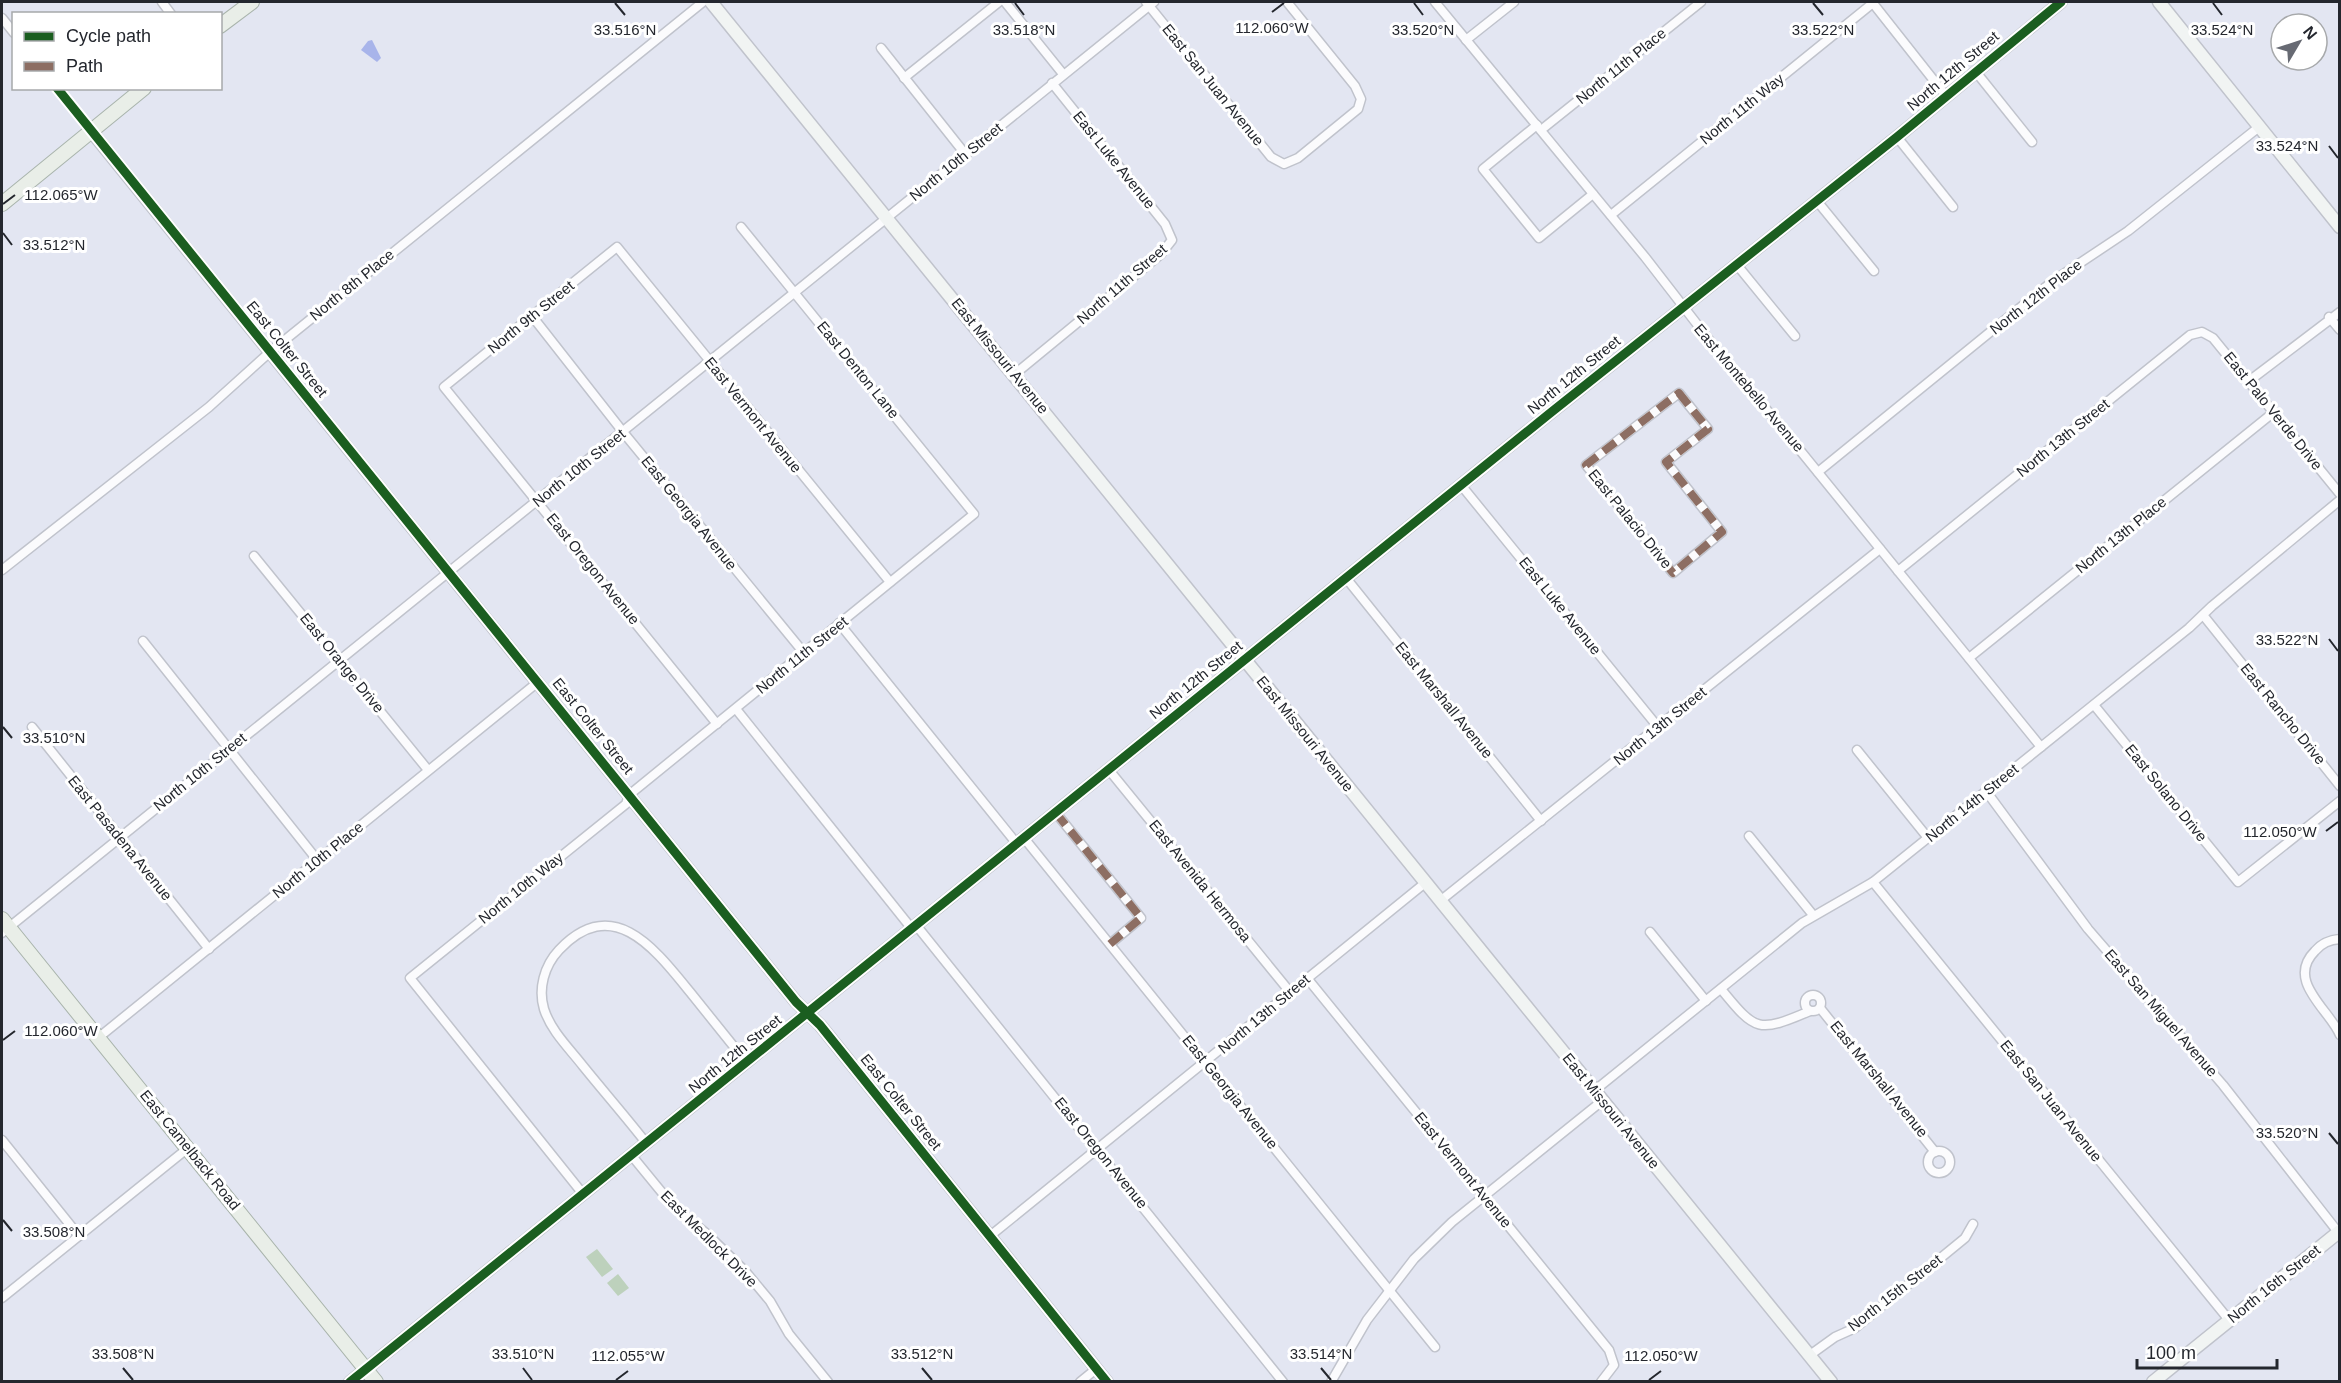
<svg xmlns="http://www.w3.org/2000/svg" width="2341" height="1383" font-family="Helvetica,sans-serif">
	<style>
		.green { fill: #bdd1bc }
		.water { fill: #a8b4ea }
		.lines { fill: none; stroke-linecap: round; stroke-linejoin: round }
		.minor-casing { stroke: #c0c3cc; stroke-width: 11 }
		.tertiary-casing { stroke: #c0c3cc; stroke-width: 14 }
		.secondary-casing { stroke: #c0c3cc; stroke-width: 15 }
		.primary-casing { stroke: #a9b4ac; stroke-width: 16 }
		.minor { stroke: #fbfbfd; stroke-width: 8 }
		.tertiary { stroke: #fbfbfd; stroke-width: 10 }
		.secondary { stroke: #f1f4f3; stroke-width: 12 }
		.primary { stroke: #e9eee8; stroke-width: 14 }
		.quiet { stroke: #8d6e63; stroke-width: 8; stroke-dasharray: 15 8; stroke-linecap: butt }
		.cycleway-casing { stroke: #fff; stroke-width: 13 }
		.cycleway { stroke: #1b5e20; stroke-width: 9 }
		.ticks { fill: none; stroke: #24272e; stroke-width: 2 }
		.labels { text-anchor: middle; stroke-width: 6; stroke-linejoin: round; paint-order: stroke }
		.street-label { font-size: 15px; fill: #24272e; stroke: #fff }
		.ticks-label { font-size: 15px; text-anchor: middle; fill: #24272e; stroke: #fff; stroke-width: 6; stroke-linejoin: round; paint-order: stroke }
	</style>
	<rect width="100%" height="100%" fill="#e3e6f2"/>
	<g class="green">
		<path d="M597,1249L613,1269L602,1277L586,1257Z"/>
		<path d="M618,1274L629,1288L618,1296L607,1283Z"/>
	</g>
	<path class="water" d="M372,40L381,58L377,62L361,50L368,41Z"/>
	<g class="lines">
		<g class="minor-casing">
			<g id="minor">
				<path d="M162,2L171,14"/>
				<path d="M1005,2L1063,74"/>
				<path d="M1146,2L1271,157L1284,164L1298,158L1358,109L1361,99L1355,86L1287,2"/>
				<path d="M1435,2L1645,257L1741,381L1773,417L2041,747"/>
				<path d="M1872,2L1947,97"/>
				<path d="M2,18L14,33"/>
				<path d="M1466,40L1514,2"/>
				<path d="M881,48L966,155"/>
				<path d="M1976,72L2032,142"/>
				<path d="M904,78L999,2"/>
				<path d="M57,88L91,131"/>
				<path d="M1537,125L1483,169L1539,238L1593,194"/>
				<path d="M1541,130L1701,2"/>
				<path d="M1897,137L1953,207"/>
				<path d="M1817,201L1874,271"/>
				<path d="M1611,215L1873,3"/>
				<path d="M1737,265L1795,336"/>
				<path d="M532,316L623,432L804,653"/>
				<path d="M2329,317L2340,330"/>
				<path d="M1015,374L1161,254L1172,240L1165,224L1052,83"/>
				<path d="M2249,381L2340,312"/>
				<path d="M1679,393L1708,429L1666,462L1722,532L1673,573L1586,465Z"/>
				<path d="M1818,472L2053,281L2128,231L2259,127"/>
				<path d="M1461,485L1658,727"/>
				<path d="M254,556L428,770"/>
				<path d="M2,570L209,407L270,352L703,2"/>
				<path d="M1898,571L2190,335L2202,332L2213,338L2340,494"/>
				<path d="M1346,578L1541,821"/>
				<path d="M2203,615L2340,786"/>
				<path d="M839,623L1017,844"/>
				<path d="M143,641L318,861"/>
				<path d="M1969,658L2274,412"/>
				<path d="M2094,705L2238,882L2340,801"/>
				<path d="M736,709L912,929"/>
				<path d="M717,724L444,387L617,247L890,582"/>
				<path d="M32,727L209,949"/>
				<path d="M1857,750L1928,838"/>
				<path d="M1109,770L1290,992"/>
				<path d="M1986,791L2088,929L2223,1085L2338,1232"/>
				<path d="M1056,813L1141,918L1110,944"/>
				<path d="M1749,836L1813,915"/>
				<path d="M1024,838L1435,1347"/>
				<path d="M1873,882L2229,1320"/>
				<path d="M1440,901L1880,549"/>
				<path d="M916,925L1283,1382"/>
				<path d="M1650,932L1706,1001"/>
				<path d="M2,933L1154,2"/>
				<path d="M2340,939C2329,940 2322,943 2315,951C2285,981 2330,1010 2340,1035"/>
				<path d="M1307,978L1609,1350L1614,1365L1601,1382"/>
				<path d="M1721,989C1756,1032 1758,1033 1810,1011"/>
				<circle cx="1813" cy="1003" r="8"/>
				<path d="M1820,1008L1935,1152"/>
				<path d="M98,1038L538,682"/>
				<path d="M1594,1091L1802,923L1873,882L2189,628L2212,606L2340,500"/>
				<path d="M2,1140L79,1236"/>
				<path d="M647,1144C626,1117 604,1092 583,1066C569,1048 551,1031 544,1009C538,989 544,966 559,950C613,893 655,949 690,992C709,1016 728,1039 747,1063"/>
				<circle cx="1939" cy="1162" r="11"/>
				<path d="M632,1156L673,1206L707,1234L745,1271L770,1301L789,1334L828,1382"/>
				<path d="M583,1194L410,978L626,804L629,795L974,514L741,227"/>
				<path d="M990,1236L1425,883"/>
				<path d="M2,1298L188,1148"/>
				<path d="M1810,1355L1835,1337L1855,1328L1965,1238L1973,1224"/>
				<path d="M1080,1382L1096,1369"/>
				<path d="M1331,1382L1367,1320L1414,1259L1452,1222L1602,1101"/>
			</g>
		</g>
		<g class="tertiary-casing">
			<g id="tertiary">
				<path d="M91,131L796,1002L820,1025L1107,1382"/>
				<path d="M350,1382L1549,414L1897,137L2061,2"/>
			</g>
		</g>
		<g class="secondary-casing">
			<g id="secondary">
				<path d="M711,2L1831,1382"/>
				<path d="M2159,2L2340,227"/>
				<path d="M2153,1382L2340,1231"/>
			</g>
		</g>
		<g class="primary-casing">
			<g id="primary">
				<path d="M220,26L252,2"/>
				<path d="M2,204L144,88"/>
				<path d="M2,919L376,1382"/>
			</g>
		</g>
		<use href="#minor" class="minor"/>
		<use href="#tertiary" class="tertiary"/>
		<use href="#secondary" class="secondary"/>
		<use href="#primary" class="primary"/>
		<g class="quiet">
			<path d="M1679,393L1708,429L1666,462L1722,532L1673,573L1586,465Z"/>
			<path d="M1056,813L1141,918L1110,944"/>
		</g>
		<g class="cycleway-casing">
			<g id="cycleway">
				<path d="M57,88L796,1002L820,1025L1107,1382"/>
				<path d="M350,1382L1549,414L1897,137L2061,2"/>
			</g>
		</g>
		<use href="#cycleway" class="cycleway"/>
	</g>
	<path class="ticks" d="M615,3L625,15M1015,3L1024,15M1414,3L1423,15M1813,3L1823,15M2213,3L2222,15M1272,12L1284,3M2329,146L2338,158M3,204L15,195M3,233L12,245M2329,639L2338,651M3,727L12,738M2326,831L2338,822M3,1040L15,1031M2329,1133L2338,1144M3,1220L12,1231M123,1368L133,1380M523,1368L532,1380M922,1368L932,1380M1321,1368L1331,1380M616,1380L628,1371M1649,1380L1661,1371"/>
	<g class="labels">
		<g class="street-label">
			<text transform="translate(1621 66) rotate(-39)" y="5">North 11th Place</text>
			<text transform="translate(1953 71) rotate(-40)" y="5">North 12th Street</text>
			<text transform="translate(1213 85) rotate(51)" y="5">East San Juan Avenue</text>
			<text transform="translate(1742 109) rotate(-39)" y="5">North 11th Way</text>
			<text transform="translate(1114 160) rotate(51)" y="5">East Luke Avenue</text>
			<text transform="translate(956 162) rotate(-39)" y="5">North 10th Street</text>
			<text transform="translate(1122 284) rotate(-41)" y="5">North 11th Street</text>
			<text transform="translate(352 285) rotate(-39)" y="5">North 8th Place</text>
			<text transform="translate(2036 297) rotate(-38)" y="5">North 12th Place</text>
			<text transform="translate(531 317) rotate(-39)" y="5">North 9th Street</text>
			<text transform="translate(287 349) rotate(51)" y="5">East Colter Street</text>
			<text transform="translate(1000 356) rotate(51)" y="5">East Missouri Avenue</text>
			<text transform="translate(858 370) rotate(51)" y="5">East Denton Lane</text>
			<text transform="translate(1574 375) rotate(-39)" y="5">North 12th Street</text>
			<text transform="translate(1749 388) rotate(50)" y="5">East Montebello Avenue</text>
			<text transform="translate(2273 411) rotate(51)" y="5">East Palo Verde Drive</text>
			<text transform="translate(753 415) rotate(51)" y="5">East Vermont Avenue</text>
			<text transform="translate(2063 438) rotate(-39)" y="5">North 13th Street</text>
			<text transform="translate(579 468) rotate(-39)" y="5">North 10th Street</text>
			<text transform="translate(689 513) rotate(51)" y="5">East Georgia Avenue</text>
			<text transform="translate(1630 519) rotate(51)" y="5">East Palacio Drive</text>
			<text transform="translate(2121 535) rotate(-39)" y="5">North 13th Place</text>
			<text transform="translate(593 569) rotate(51)" y="5">East Oregon Avenue</text>
			<text transform="translate(1560 606) rotate(51)" y="5">East Luke Avenue</text>
			<text transform="translate(802 655) rotate(-39)" y="5">North 11th Street</text>
			<text transform="translate(342 663) rotate(51)" y="5">East Orange Drive</text>
			<text transform="translate(1196 680) rotate(-39)" y="5">North 12th Street</text>
			<text transform="translate(1444 700) rotate(51)" y="5">East Marshall Avenue</text>
			<text transform="translate(2283 714) rotate(51)" y="5">East Rancho Drive</text>
			<text transform="translate(593 726) rotate(51)" y="5">East Colter Street</text>
			<text transform="translate(1660 726) rotate(-39)" y="5">North 13th Street</text>
			<text transform="translate(1305 734) rotate(51)" y="5">East Missouri Avenue</text>
			<text transform="translate(200 772) rotate(-39)" y="5">North 10th Street</text>
			<text transform="translate(2166 793) rotate(51)" y="5">East Solano Drive</text>
			<text transform="translate(1972 803) rotate(-39)" y="5">North 14th Street</text>
			<text transform="translate(120 838) rotate(51)" y="5">East Pasadena Avenue</text>
			<text transform="translate(318 860) rotate(-39)" y="5">North 10th Place</text>
			<text transform="translate(1200 881) rotate(51)" y="5">East Avenida Hermosa</text>
			<text transform="translate(521 888) rotate(-39)" y="5">North 10th Way</text>
			<text transform="translate(2161 1013) rotate(49)" y="5">East San Miguel Avenue</text>
			<text transform="translate(1264 1014) rotate(-40)" y="5">North 13th Street</text>
			<text transform="translate(735 1054) rotate(-39)" y="5">North 12th Street</text>
			<text transform="translate(1879 1079) rotate(51)" y="5">East Marshall Avenue</text>
			<text transform="translate(1230 1092) rotate(51)" y="5">East Georgia Avenue</text>
			<text transform="translate(2051 1101) rotate(51)" y="5">East San Juan Avenue</text>
			<text transform="translate(901 1102) rotate(51)" y="5">East Colter Street</text>
			<text transform="translate(1611 1111) rotate(51)" y="5">East Missouri Avenue</text>
			<text transform="translate(190 1150) rotate(51)" y="5">East Camelback Road</text>
			<text transform="translate(1101 1153) rotate(51)" y="5">East Oregon Avenue</text>
			<text transform="translate(1463 1170) rotate(51)" y="5">East Vermont Avenue</text>
			<text transform="translate(709 1239) rotate(45)" y="5">East Medlock Drive</text>
			<text transform="translate(2274 1284) rotate(-39)" y="5">North 16th Street</text>
			<text transform="translate(1895 1293) rotate(-38)" y="5">North 15th Street</text>
		</g>
	</g>
	<g class="ticks-label">
		<text x="1272" y="33">112.060°W</text>
		<text x="625" y="35">33.516°N</text>
		<text x="1024" y="35">33.518°N</text>
		<text x="1423" y="35">33.520°N</text>
		<text x="1823" y="35">33.522°N</text>
		<text x="2222" y="35">33.524°N</text>
		<text x="2287" y="151">33.524°N</text>
		<text x="61" y="200">112.065°W</text>
		<text x="54" y="250">33.512°N</text>
		<text x="2287" y="645">33.522°N</text>
		<text x="54" y="743">33.510°N</text>
		<text x="2280" y="837">112.050°W</text>
		<text x="61" y="1036">112.060°W</text>
		<text x="2287" y="1138">33.520°N</text>
		<text x="54" y="1237">33.508°N</text>
		<text x="123" y="1359">33.508°N</text>
		<text x="523" y="1359">33.510°N</text>
		<text x="922" y="1359">33.512°N</text>
		<text x="1321" y="1359">33.514°N</text>
		<text x="628" y="1361">112.055°W</text>
		<text x="1661" y="1361">112.050°W</text>
	</g>
	<rect width="2341" height="1383" fill="none" stroke="#24272e" stroke-width="6"/>
	<rect x="12" y="12" width="210" height="78" fill="#ffffff" stroke="#a7a9ab" stroke-width="1.5"/>
	<rect x="24" y="32" width="30" height="9" fill="#1b5e20" stroke="#a7a9ab" stroke-width="1.5"/>
	<text x="66" y="42" font-size="18" fill="#24272e">Cycle path</text>
	<rect x="24" y="62" width="30" height="9" fill="#8d6e63" stroke="#a7a9ab" stroke-width="1.5"/>
	<text x="66" y="72" font-size="18" fill="#24272e">Path</text>
	<g transform="translate(2299 42) rotate(51)"><circle r="28" fill="#ffffff" stroke="#a7a9ab" stroke-width="1.5"/>
	<path d="M0-4.5L10 22L0 15L-10 22Z" fill="#676a73"/>
	<text y="-9" font-size="16" font-weight="bold" text-anchor="middle" fill="#24272e">N</text>
	</g>
	<path d="M2137 1359v9h140v-9" fill="none" stroke="#24272e" stroke-width="3"/>
	<text x="2146" y="1359" font-size="18" fill="#24272e" stroke="#ffffff" stroke-width="4.5" paint-order="stroke">100 m</text>
</svg>
